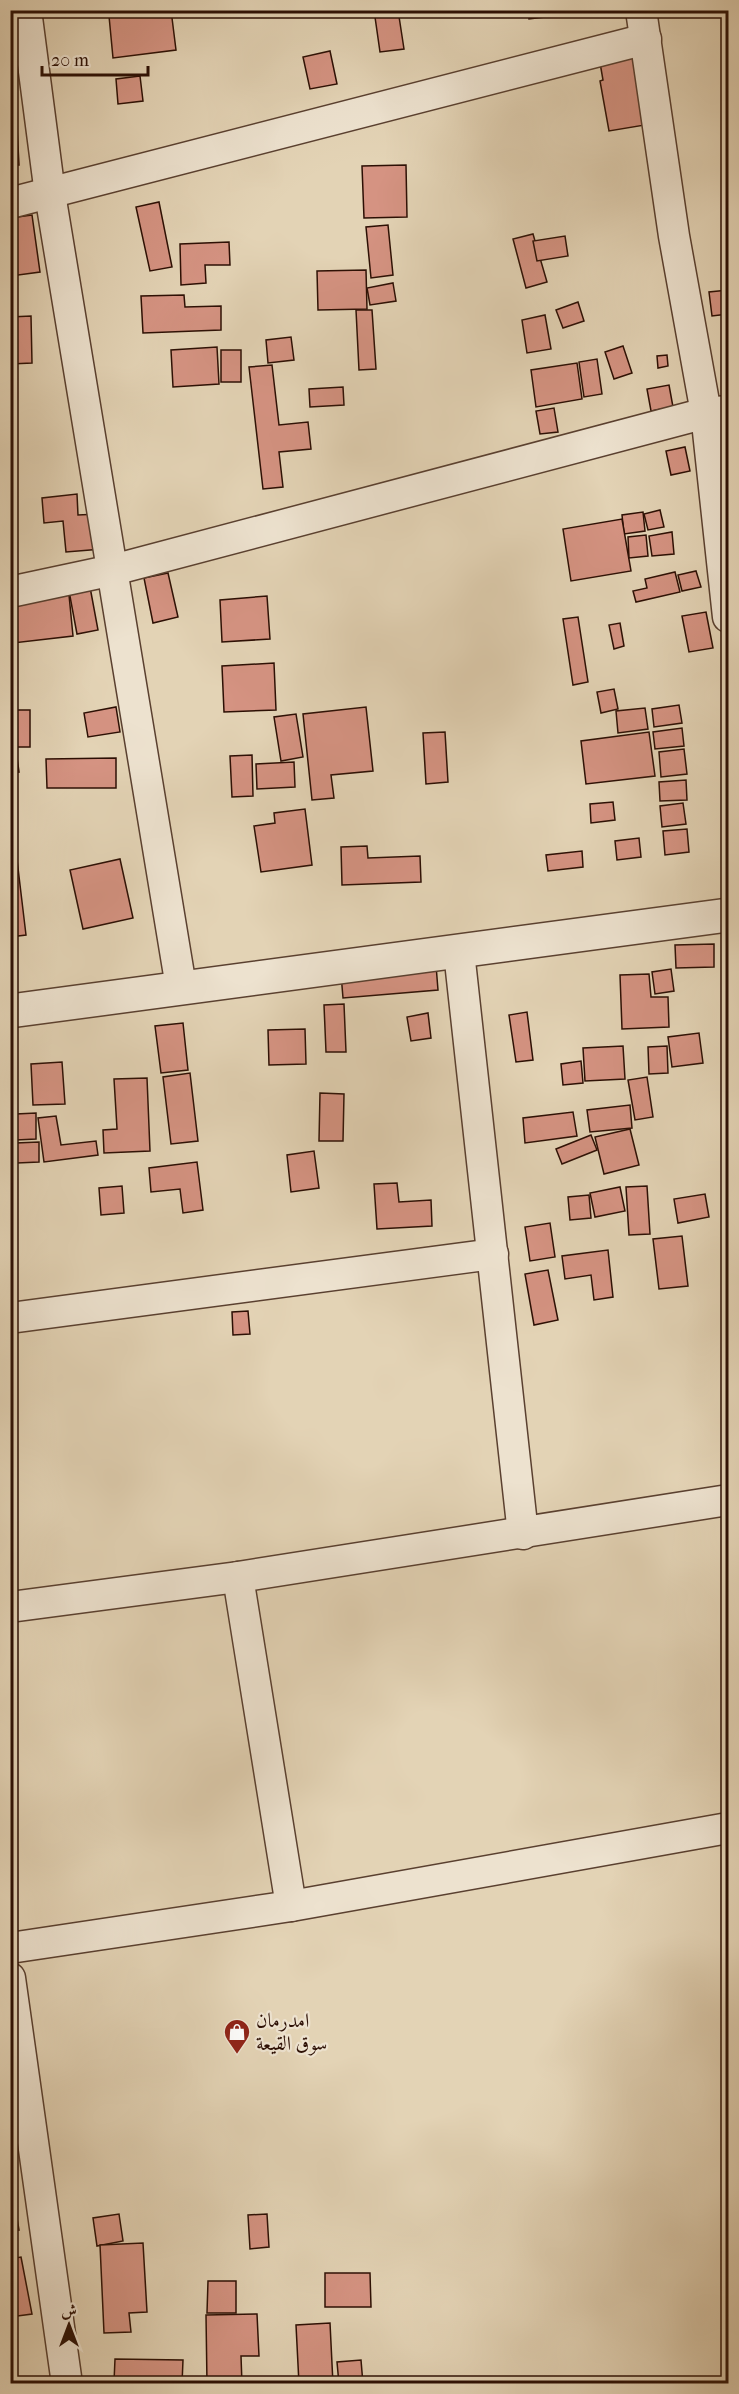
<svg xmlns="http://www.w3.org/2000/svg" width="739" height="2394" font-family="'IM FELL French Canon',Amiri,serif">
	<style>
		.building { fill: #d59382; stroke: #2c0f04; stroke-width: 1.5 }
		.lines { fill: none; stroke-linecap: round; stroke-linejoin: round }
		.minor-casing { stroke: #5a4030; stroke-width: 33 }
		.tertiary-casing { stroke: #5a4030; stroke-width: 36 }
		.minor { stroke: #ede2cf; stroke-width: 30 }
		.tertiary { stroke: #ede2cf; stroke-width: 33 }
		.labels { text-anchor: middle; stroke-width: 4.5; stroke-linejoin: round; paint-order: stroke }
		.poi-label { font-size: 20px; fill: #2c0f04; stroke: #ede2cf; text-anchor: start }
	</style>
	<rect width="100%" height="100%" fill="#e3d3b5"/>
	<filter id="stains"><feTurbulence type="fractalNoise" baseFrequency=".00333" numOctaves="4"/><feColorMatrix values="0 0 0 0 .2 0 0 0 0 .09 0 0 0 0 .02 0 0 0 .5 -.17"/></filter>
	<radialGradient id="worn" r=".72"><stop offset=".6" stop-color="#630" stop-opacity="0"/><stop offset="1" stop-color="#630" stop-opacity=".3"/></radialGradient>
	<g class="building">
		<path d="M152,10H171L176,50L113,58L109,16Z"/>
		<path d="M374,10H398L404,49L380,52Z"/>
		<path d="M528,10H570V14L529,19Z"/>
		<path d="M330,51L337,84L310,89L303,57Z"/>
		<path d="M632,51L645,125L609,131L600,81L603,80L599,57Z"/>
		<path d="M140,76L143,101L118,104L116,79Z"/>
		<path d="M16,108L19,165H10V109Z"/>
		<path d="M406,165L407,217L364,218L362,166Z"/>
		<path d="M159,202L172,267L150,271L136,207Z"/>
		<path d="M32,215L40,272L11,276L10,218Z"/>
		<path d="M388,225L393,275L371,278L366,227Z"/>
		<path d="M533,234L547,282L526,288L513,239Z"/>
		<path d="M565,236L568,256L537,261L533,241Z"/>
		<path d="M229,242L230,265H205L206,283L181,285L180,244Z"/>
		<path d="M366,270L367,309L318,310L317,271Z"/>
		<path d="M393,283L396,301L370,305L367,288Z"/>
		<path d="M728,290V314L712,316L709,292Z"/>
		<path d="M184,295L185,307L221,306V330L143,333L141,296Z"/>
		<path d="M578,302L584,321L563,328L556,310Z"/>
		<path d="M356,310H372L376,369L359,370Z"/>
		<path d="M545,315L551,349L527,353L522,320Z"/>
		<path d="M31,316L32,363L10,364V317Z"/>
		<path d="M291,337L294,360L268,363L266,340Z"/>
		<path d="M623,346L632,373L614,379L605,352Z"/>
		<path d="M217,347L219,384L173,387L171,350Z"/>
		<rect x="221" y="350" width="20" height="32"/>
		<path d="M667,355L668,366L658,368L657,356Z"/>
		<path d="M597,359L602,394L584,397L579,362Z"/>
		<path d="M577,363L582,399L536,407L531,370Z"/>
		<path d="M272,365L279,425L308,422L311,449L279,452L283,487L263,489L249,367Z"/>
		<path d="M669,385L673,407L651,411L647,389Z"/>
		<path d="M343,387L344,405L310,407L309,389Z"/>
		<path d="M554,408L558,432L540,434L536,411Z"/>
		<path d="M685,447L690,471L671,475L666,451Z"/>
		<path d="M77,494L78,515L98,514L102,549L66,552L63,521L44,523L42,498Z"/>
		<path d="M660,510L664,527L648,530L644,514Z"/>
		<path d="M643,512L645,531L624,534L622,515Z"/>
		<path d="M622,519L631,571L571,581L563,529Z"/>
		<path d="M672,532L674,554L652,556L649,536Z"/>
		<path d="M646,535L648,556L629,558L628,537Z"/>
		<path d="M696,571L701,587L682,591L678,575Z"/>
		<path d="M675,572L680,592L636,602L633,591L647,588L645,579Z"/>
		<path d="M168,573L178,617L153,623L144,578Z"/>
		<path d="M90,587L98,630L77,634L69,591Z"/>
		<path d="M69,595L73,636L13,643L10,602Z"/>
		<path d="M267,596L270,639L222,642L220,600Z"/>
		<path d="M706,612L713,648L689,652L682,616Z"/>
		<path d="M578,617L588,682L573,685L563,619Z"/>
		<path d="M620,623L624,646L614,649L609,625Z"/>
		<path d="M274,663L276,710L224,712L222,666Z"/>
		<path d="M614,689L618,709L601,713L597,692Z"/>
		<path d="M679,705L682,723L654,727L652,709Z"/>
		<path d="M116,707L120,732L88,737L84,713Z"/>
		<path d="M366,707L373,771L331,775L334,798L312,800L303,714Z"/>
		<path d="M645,708L648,729L618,733L616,711Z"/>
		<rect x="10" y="710" width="20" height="37"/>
		<path d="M296,714L303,757L281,761L274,717Z"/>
		<path d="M682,728L684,746L655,749L653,732Z"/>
		<path d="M445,732L448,782L426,784L423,733Z"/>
		<path d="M649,732L655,776L586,784L581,741Z"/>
		<path d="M684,749L687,774L661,777L659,752Z"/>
		<path d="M16,750L19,772L10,773V751Z"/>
		<path d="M252,755L253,796L232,797L230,756Z"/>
		<path d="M116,758V788H47L46,759Z"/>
		<path d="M294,762L295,787L257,789L256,764Z"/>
		<path d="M686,780L687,800L660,801L659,782Z"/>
		<path d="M613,802L615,820L591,823L590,804Z"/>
		<path d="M683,803L686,824L662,827L660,806Z"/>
		<path d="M305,809L312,865L261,872L254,826L275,823L274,813Z"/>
		<path d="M723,810H728V836H725Z"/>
		<path d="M687,829L689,852L665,855L663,831Z"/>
		<path d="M639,838L641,857L617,860L615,841Z"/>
		<path d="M10,843H15L26,935L10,937Z"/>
		<path d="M367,846L368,858L420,856L421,882L342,885L341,847Z"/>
		<path d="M582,851L583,867L548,871L546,855Z"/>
		<path d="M120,859L133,918L83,929L70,870Z"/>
		<path d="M714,944V967L676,968L675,945Z"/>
		<path d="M436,965L438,990L343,998L341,974Z"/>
		<path d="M671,969L674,991L655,994L652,972Z"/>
		<path d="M649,974L651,997H668L669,1027L622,1029L620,975Z"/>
		<path d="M344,1004L346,1052H326L324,1005Z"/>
		<path d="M527,1012L533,1060L516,1062L509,1015Z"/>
		<path d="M428,1013L431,1038L411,1041L407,1017Z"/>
		<path d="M183,1023L188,1070L161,1073L155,1026Z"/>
		<path d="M305,1029L306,1064L269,1065L268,1030Z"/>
		<path d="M699,1033L703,1063L672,1067L668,1037Z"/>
		<path d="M623,1046L625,1079L585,1081L583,1048Z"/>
		<path d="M667,1046L668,1073L649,1074L648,1047Z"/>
		<path d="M581,1061L583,1083L563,1085L561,1064Z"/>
		<path d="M62,1062L65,1104L33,1105L31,1064Z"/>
		<path d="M190,1073L198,1141L171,1144L163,1077Z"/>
		<path d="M647,1077L653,1117L635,1120L628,1080Z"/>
		<path d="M147,1078L150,1151L104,1153L103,1130L117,1129L114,1079Z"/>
		<path d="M320,1093L344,1094L343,1141H319Z"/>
		<path d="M630,1105L632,1128L590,1132L587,1110Z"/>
		<path d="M573,1112L577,1136L525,1143L523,1118Z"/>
		<path d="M36,1113V1139L16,1140V1114Z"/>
		<path d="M56,1116L61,1145L96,1141L98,1155L44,1162L38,1118Z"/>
		<path d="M630,1129L639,1165L604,1174L595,1137Z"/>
		<path d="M591,1135L597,1150L562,1164L556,1149Z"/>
		<path d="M39,1142V1162L17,1163L16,1143Z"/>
		<path d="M314,1151L319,1188L291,1192L287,1155Z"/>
		<path d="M197,1162L203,1210L183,1213L180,1189L151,1192L149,1168Z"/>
		<path d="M397,1183L399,1202L431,1200L432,1226L377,1229L374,1184Z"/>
		<path d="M122,1186L124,1213L101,1215L99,1188Z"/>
		<path d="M647,1186L650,1234L629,1235L626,1187Z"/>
		<path d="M620,1187L625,1211L595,1217L590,1193Z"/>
		<path d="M705,1194L709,1217L678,1223L674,1199Z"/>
		<path d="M589,1195L591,1218L570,1220L568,1197Z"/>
		<path d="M550,1223L555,1257L530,1261L525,1227Z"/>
		<path d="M682,1236L688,1286L659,1289L653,1239Z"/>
		<path d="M608,1250L613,1297L594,1300L591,1275L565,1279L562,1256Z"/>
		<path d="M548,1270L558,1320L534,1325L525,1274Z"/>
		<path d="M248,1311L250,1334L233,1335L232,1312Z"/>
		<path d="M16,2212L19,2230L10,2231V2213Z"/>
		<path d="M119,2214L123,2241L97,2246L93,2218Z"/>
		<path d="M267,2214L269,2247L250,2249L248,2215Z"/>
		<path d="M143,2243L147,2312L129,2313L131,2332L104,2333L100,2245Z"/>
		<path d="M21,2257L32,2314L10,2317V2259Z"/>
		<path d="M325,2273H370L371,2307H325Z"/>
		<path d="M208,2281H236V2313H207Z"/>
		<path d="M257,2314L259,2356H241L242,2384H207L206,2315Z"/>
		<path d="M330,2323L333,2384H299L296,2325Z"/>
		<path d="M115,2359L183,2360L182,2384L114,2382Z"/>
		<path d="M361,2360L363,2384H339L337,2362Z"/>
	</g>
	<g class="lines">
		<g class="minor-casing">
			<g id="minor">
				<path d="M26,10L50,194L181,987"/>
				<path d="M641,10L674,236L706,413L728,617"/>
				<path d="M10,203L646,39"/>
				<path d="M10,592L113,570L706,413L728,411"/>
				<path d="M459,952L523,1534"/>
				<path d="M10,1318L493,1254"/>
				<path d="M238,1577L291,1906"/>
				<path d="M10,1607L238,1577L728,1500"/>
				<path d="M10,1948L291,1906L728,1828"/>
				<path d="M10,1978L67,2384"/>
			</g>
		</g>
		<g class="tertiary-casing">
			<path id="tertiary" d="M10,1011L728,915"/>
		</g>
		<use href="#minor" class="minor"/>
		<use href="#tertiary" class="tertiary"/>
	</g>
	<defs>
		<g id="shop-pin" transform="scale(1.35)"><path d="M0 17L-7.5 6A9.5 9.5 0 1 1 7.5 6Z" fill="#8f2418" stroke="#ede2cf"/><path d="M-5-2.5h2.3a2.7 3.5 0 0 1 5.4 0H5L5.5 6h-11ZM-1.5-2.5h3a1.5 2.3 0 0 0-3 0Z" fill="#fff"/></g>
	</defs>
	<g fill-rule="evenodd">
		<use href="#shop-pin" x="237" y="2032"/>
	</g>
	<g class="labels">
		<g class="poi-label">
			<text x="256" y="2027">امدرمان<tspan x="256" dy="23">سوق القيعة</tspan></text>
		</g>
	</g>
	<rect width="739" height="2394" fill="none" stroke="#e3d3b5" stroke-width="36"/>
	<rect x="12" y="12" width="715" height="2370" fill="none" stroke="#2c0f04" stroke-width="3"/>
	<rect x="18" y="18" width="703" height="2358" fill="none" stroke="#2c0f04" stroke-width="1.5"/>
	<g transform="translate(69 2325)" stroke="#ede2cf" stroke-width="4.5" paint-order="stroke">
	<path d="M0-4.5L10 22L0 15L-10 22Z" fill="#2c0f04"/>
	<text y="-9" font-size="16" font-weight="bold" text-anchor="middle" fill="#2c0f04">ش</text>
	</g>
	<path d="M42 66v9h106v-9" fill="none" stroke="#2c0f04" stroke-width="3"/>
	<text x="51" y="66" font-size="18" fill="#2c0f04" stroke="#ede2cf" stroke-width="4.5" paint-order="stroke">20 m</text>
	<rect width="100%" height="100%" filter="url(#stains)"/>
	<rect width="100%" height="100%" fill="url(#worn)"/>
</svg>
